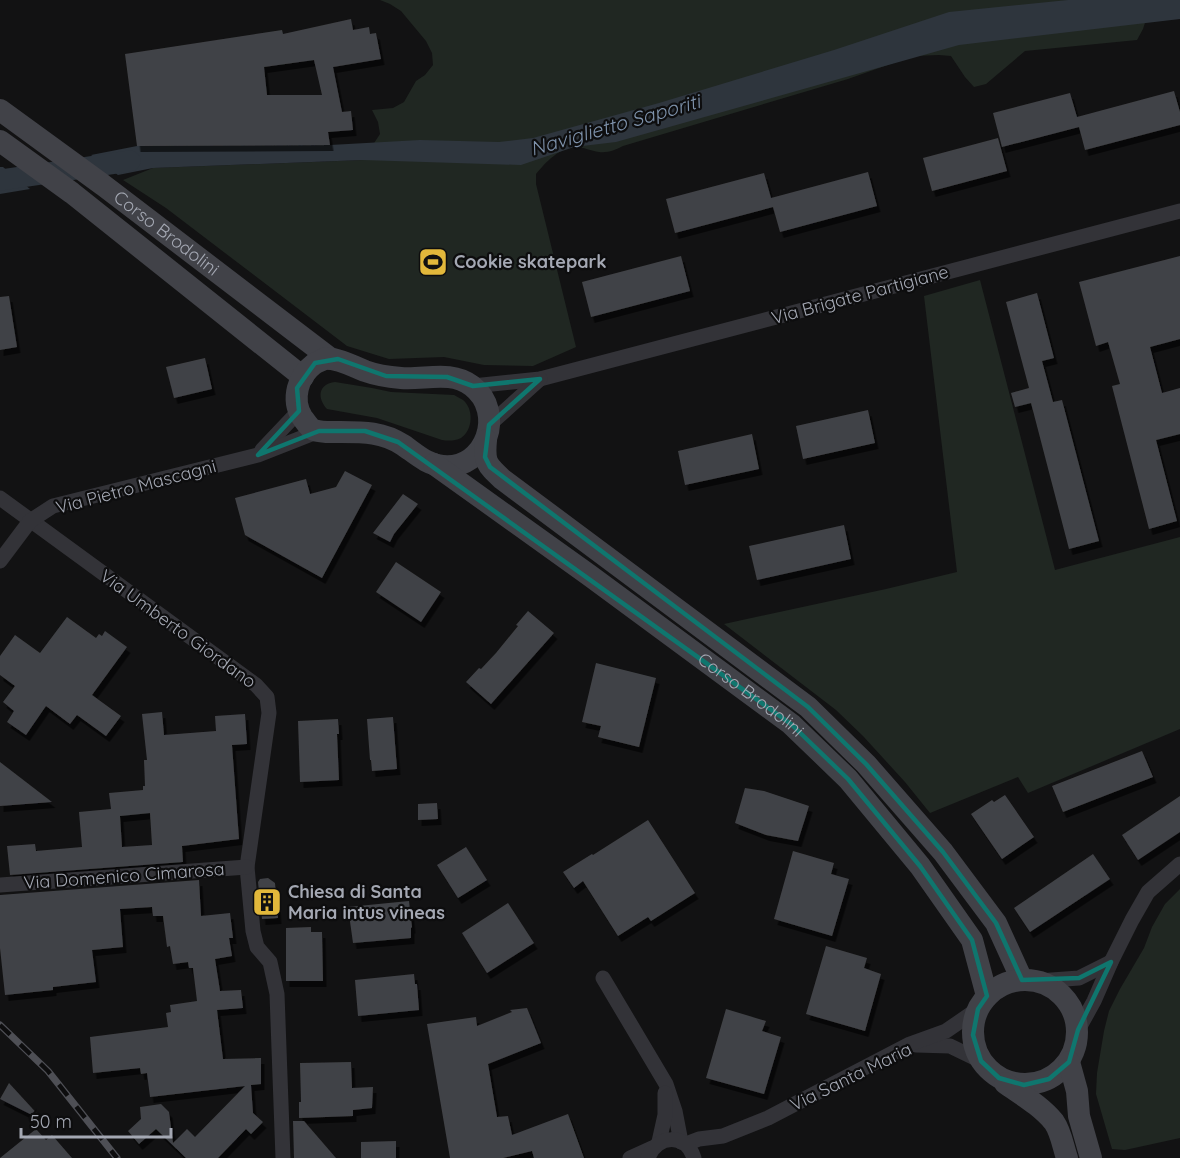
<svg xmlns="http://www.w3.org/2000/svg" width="1180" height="1158" font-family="Quicksand,sans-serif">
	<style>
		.green { fill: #202722 }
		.water { fill: #2e353d }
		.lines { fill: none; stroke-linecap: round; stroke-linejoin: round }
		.canal { stroke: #2e353d; stroke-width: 21 }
		.building { fill: #414246; fill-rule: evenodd; filter: url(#shadow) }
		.street { stroke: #333338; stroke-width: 15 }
		.secondary { stroke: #414248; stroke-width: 22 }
		.rail-casing { stroke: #4e4f55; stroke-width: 7 }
		.rail { stroke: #0d0d0e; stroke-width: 4.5; stroke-dasharray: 14; stroke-linecap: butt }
		.marked { fill: none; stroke: #0f766e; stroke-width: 4.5; stroke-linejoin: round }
		.labels { text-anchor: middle; stroke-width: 4.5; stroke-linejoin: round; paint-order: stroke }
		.street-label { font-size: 18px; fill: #a4a8b3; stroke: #0d0d0e }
		.poi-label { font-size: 18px; font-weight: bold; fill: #a4a8b3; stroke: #0d0d0e; text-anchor: start }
		.water-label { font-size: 20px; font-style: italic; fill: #7e92ab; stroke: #0d0d0e }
	</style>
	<defs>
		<filter id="shadow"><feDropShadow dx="3.5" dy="6" stdDeviation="0" flood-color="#0009"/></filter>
	</defs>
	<rect width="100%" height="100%" fill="#121213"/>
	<g class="green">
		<path d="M380,0H1151V4L1143,29L1137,40L1025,51L986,84L974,87L965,77L951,56L939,55L913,56L848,79L623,146C615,150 608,153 599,152C591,151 584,147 575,147C559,148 546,162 536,174V184L576,347L533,366L484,365L444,357L389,359L347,346L166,208L123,180L153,168L363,160L380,134L378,122L372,110L393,108L404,102L416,81L425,75L433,65L432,53L426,41L401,11L390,4Z"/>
		<path d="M980,280L1055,570L1180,537V729L1028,793L1018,777L930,813L905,782L863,736L836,710L724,624L886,589L957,572L924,296Z"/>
		<path d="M335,382L372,388L391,392L454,395C457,397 460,398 463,400C474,409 473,430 461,438C455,441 448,441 442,440L377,418L327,409C317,398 318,384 335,382Z"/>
		<path d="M1180,889V1138L1125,1150L1112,1149L1096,1094L1097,1073L1104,1031L1109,1011L1120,989L1144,948L1152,927L1165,904Z"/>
	</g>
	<g class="water">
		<path d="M1068,0H1180V19L959,45L616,142L574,147L521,165L363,160L153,168L118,175L91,155L137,146L330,145L420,140L499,142L533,138L659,103L834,50L949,12Z"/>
		<path d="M0,167H3L30,189L0,194Z"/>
	</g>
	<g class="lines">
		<path class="canal" d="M0,180L130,161"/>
	</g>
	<g class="building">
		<path d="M351,19L353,30L369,27L370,34L376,33L381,59L333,67L342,112L351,111L353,130L328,132L330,145L137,146L125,54L282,30L283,34ZM314,60L322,95H267L264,67Z"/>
		<path d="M1174,91L1180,112V125L1085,150L1079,127L1002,147L993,113L1070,93L1077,117Z"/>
		<path d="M998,138L1007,171L932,191L923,158Z"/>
		<path d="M868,172L877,206L780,232L773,207L675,233L666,199L764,173L771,198Z"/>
		<path d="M681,256L690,291L591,317L582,282Z"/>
		<path d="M1180,256V339L1150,347L1162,393L1180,388V434L1156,440L1177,521L1149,529L1112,386L1120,384L1108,342L1096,346L1079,282Z"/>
		<path d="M1037,293L1054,358L1042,361L1053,402L1062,400L1099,541L1069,549L1031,403L1015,407L1011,393L1029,388L1006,302Z"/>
		<path d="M9,296L17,347L0,350V297Z"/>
		<path d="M205,358L212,389L174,398L166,367Z"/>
		<path d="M868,410L875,443L803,459L796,426Z"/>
		<path d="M752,434L759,469L685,485L678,451Z"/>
		<path d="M345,471L372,485L322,578L245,535L235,498L306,479L310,494L336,487Z"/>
		<path d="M403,494L418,504L394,534L390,542L373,533Z"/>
		<path d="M844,525L851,559L757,580L749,546Z"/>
		<path d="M396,562L441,592L421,622L376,592Z"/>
		<path d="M528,611L554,633L491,704L466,682L479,668L481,669L496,653L518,626L516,625Z"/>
		<path d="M67,617L96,638L99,634L102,636L105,631L127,647L92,695L121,716L106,736L77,715L70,724L46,706L26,735L7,722L14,711L3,702L15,686L0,675V656L15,635L40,653Z"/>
		<path d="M596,663L656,678L639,747L598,737L601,726L582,722Z"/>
		<path d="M162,712L164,735L216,731L215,716L245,714L247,744L232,745L239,839L182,846L183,862L10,875L7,846L35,844L36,851L82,847L79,812L111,809L109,793L143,790V786H145L144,760H147L142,714ZM150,813L152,845L122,847L120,816Z"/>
		<path d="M393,717L397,769L372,771L371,760H370L367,719Z"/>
		<path d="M338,719L339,734H337L339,780L300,782L298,721Z"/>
		<path d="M1142,751L1153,777L1063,812L1052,786Z"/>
		<path d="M0,762L52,802L0,806Z"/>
		<path d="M745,788L764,791L809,806L798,841L766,835L735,823Z"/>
		<path d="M1005,795L1034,837L1002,859L971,814L992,800L994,802Z"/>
		<path d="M1180,796V832L1138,860L1122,835Z"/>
		<path d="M437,803L438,819L418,820V804Z"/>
		<path d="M648,820L695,893L651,921L648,917L618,936L583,881L574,888L563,872L592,854L593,855Z"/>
		<path d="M466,847L487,880L458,898L437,865Z"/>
		<path d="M793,851L834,863L831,874L849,879L832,936L774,919Z"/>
		<path d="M1093,854L1110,879L1030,932L1014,908Z"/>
		<path d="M268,878L275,883L278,918L262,919L258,882L260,879Z"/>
		<path d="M199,880L201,916L230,913L233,938H229L232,956L215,959L220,991L241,990L243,1008L217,1010L223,1059L261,1058V1084L251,1085L253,1113L263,1122L251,1134L246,1129L218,1158H186L156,1129L139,1144L128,1131L141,1119L140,1107L161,1104L169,1112L173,1143L187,1129L195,1137L245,1086L150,1097L147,1073L141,1074L140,1068L93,1073L90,1037L168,1027L166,1013L171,1012L170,1005L197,1001L193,968H189L188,962L173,964L170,946L167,947L163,916H153L152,907L120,909L123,947L92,950L96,982L53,987V990L5,995L0,948V895Z"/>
		<path d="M409,901L412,927L411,928V938L353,943L348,907Z"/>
		<path d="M508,903L534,943L487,973L462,933Z"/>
		<path d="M311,927V932H322L323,981H286V928Z"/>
		<path d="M826,946L867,958L864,968L881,974L865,1031L806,1014Z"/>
		<path d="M414,974L415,984H417L419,1010L358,1016L355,980Z"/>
		<path d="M527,1008L541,1043L488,1064L497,1117L508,1116L512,1135L568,1114L584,1158H534L532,1151L503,1158H450L427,1024L476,1017L477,1026L512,1012L510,1010Z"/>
		<path d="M726,1009L766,1021L762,1031L781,1037L764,1094L706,1078Z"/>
		<path d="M351,1062L352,1088L373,1087L372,1108L353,1110V1116L299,1118V1102H301L300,1063Z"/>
		<path d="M9,1083L42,1119V1120L0,1099Z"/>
		<path d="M293,1121H304L336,1158H294Z"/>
		<path d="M36,1129L46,1140L52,1135L72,1158H0Z"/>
		<path d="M396,1141V1158H361V1142Z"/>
	</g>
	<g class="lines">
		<g class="street">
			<path d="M473,386L540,379L1180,211"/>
			<path d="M489,425L540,379"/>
			<path d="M262,450L299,411"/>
			<path d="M0,498L256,685L267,697L269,713L247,867L253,931L257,947L270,962L277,994L283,1158"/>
			<path d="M0,561L30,521L53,506L258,455L319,431"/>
			<path d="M0,885L247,867"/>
			<path d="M603,978L666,1084L675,1111L681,1142"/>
			<path d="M1038,981L1079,978L1111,962"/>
			<path d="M1078,1030L1094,1001L1111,962L1132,920L1148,892L1180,864"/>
			<path d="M916,1045L950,1046L981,1061"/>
			<path d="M659,1142L665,1115V1093"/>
			<path d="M686,1144L699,1139L723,1136L768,1118L910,1044L946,1031L978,1009"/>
			<path d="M630,1158L652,1148"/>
			<path d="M648,1158C657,1134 686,1133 694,1158"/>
		</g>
		<g class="secondary">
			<path id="s1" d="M0,110L103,185L331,359"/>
			<path d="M0,141L72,193L303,377"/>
			<path d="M326,358C343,360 350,365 365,371C376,375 389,377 401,378C425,380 451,370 472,386C506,412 486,470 443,466C427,465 415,453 403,445C383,432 364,432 341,432C333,432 322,433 314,430C309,428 305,421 302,417C291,399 298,376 314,364C317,362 323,360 326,358Z"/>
			<path d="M486,440C484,462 486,464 502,479L808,707L866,764L943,852L996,923L1022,980"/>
			<path id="s2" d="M434,464L589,575L791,724L848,779L920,866L972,940L987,996"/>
			<circle cx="1025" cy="1032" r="52"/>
			<path d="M1069,1062L1077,1091L1079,1116L1091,1158"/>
			<path d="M1005,1083C1022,1095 1041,1106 1054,1122C1061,1132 1063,1146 1067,1158"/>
		</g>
		<g class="rail-casing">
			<path id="rail" d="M0,1025L48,1071L117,1158"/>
		</g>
		<use href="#rail" class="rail"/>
	</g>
	<path class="marked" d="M338,359L386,376L447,377L473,386L540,379L489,425L485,457L490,467L808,707L866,764L943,852L996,923L1022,980L1079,978L1111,962L1078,1030L1069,1062L1049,1079L1024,1085L999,1078L981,1061L973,1035L978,1009L987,996L972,940L920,866L848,779L791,724L398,442L365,431H319L258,455L299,411L297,388L315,363Z"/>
	<defs>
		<g id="stadium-square" transform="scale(1.5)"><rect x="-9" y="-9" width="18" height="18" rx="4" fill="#e2b83b" stroke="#0d0d0e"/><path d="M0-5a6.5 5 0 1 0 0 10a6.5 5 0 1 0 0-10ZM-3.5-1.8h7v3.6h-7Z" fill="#111"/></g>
		<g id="building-square" transform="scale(1.5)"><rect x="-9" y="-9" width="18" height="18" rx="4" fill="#e2b83b" stroke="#0d0d0e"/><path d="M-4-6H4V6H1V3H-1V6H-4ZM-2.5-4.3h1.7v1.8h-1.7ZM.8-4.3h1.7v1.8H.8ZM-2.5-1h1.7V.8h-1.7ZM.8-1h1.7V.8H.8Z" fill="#111"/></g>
	</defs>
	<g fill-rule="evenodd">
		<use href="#stadium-square" x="433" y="262"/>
		<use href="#building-square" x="267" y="902"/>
	</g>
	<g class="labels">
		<g class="street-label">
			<text dy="6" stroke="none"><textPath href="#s1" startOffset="207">Corso Brodolini</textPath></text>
			<text transform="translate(860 295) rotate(-15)" y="6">Via Brigate Partigiane</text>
			<text transform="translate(136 487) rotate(-15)" y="6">Via Pietro Mascagni</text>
			<text transform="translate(178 629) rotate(36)" y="6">Via Umberto Giordano</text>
			<text dy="6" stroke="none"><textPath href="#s2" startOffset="392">Corso Brodolini</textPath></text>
			<text transform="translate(124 876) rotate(-4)" y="6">Via Domenico Cimarosa</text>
			<text transform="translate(851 1077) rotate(-26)" y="6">Via Santa Maria</text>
		</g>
		<g class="poi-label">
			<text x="454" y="268">Cookie skatepark</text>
			<text x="288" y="898">Chiesa di Santa<tspan x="288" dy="21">Maria intus vineas</tspan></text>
		</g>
		<g class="water-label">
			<text transform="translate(615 125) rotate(-16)" y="7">Naviglietto Saporiti</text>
		</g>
	</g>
	<path d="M21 1128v9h150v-9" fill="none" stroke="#a4a8b3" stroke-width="3"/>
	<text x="30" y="1128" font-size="18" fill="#a4a8b3" stroke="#0d0d0e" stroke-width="4.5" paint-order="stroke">50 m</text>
</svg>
